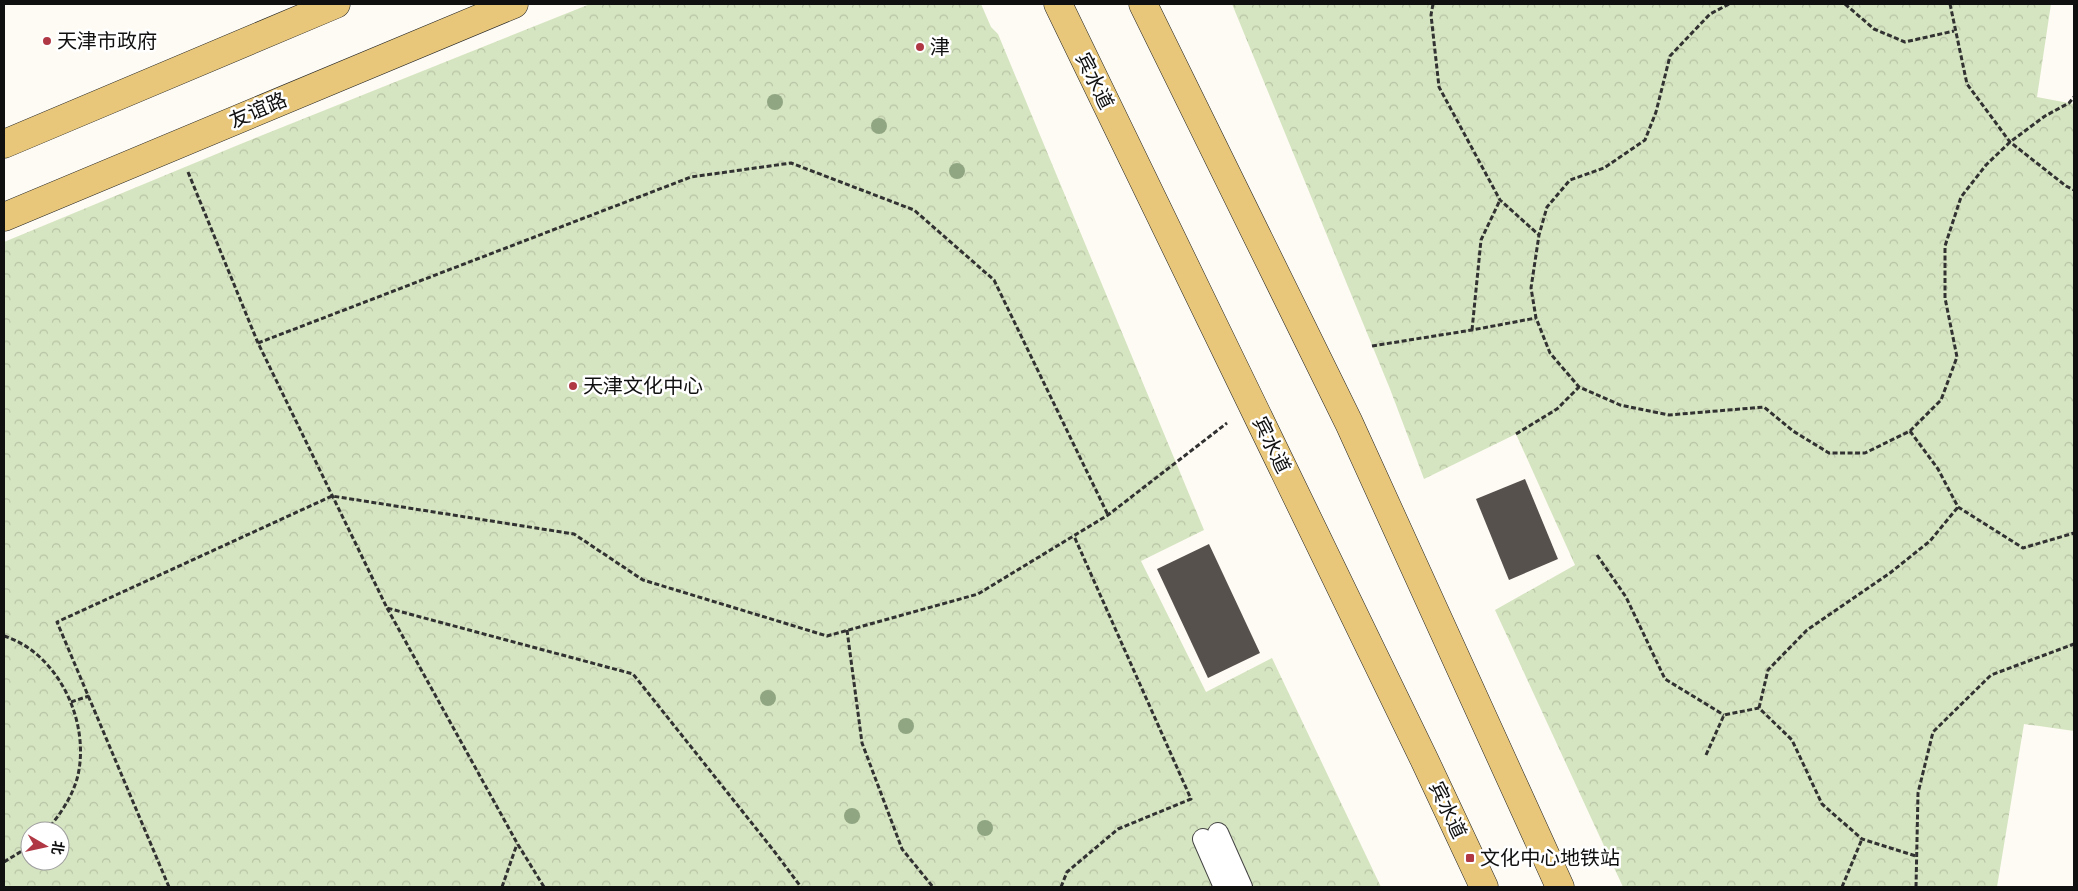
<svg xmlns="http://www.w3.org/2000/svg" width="2078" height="891" font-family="Spectral,'Noto Sans SC',serif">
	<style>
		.park { fill: url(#park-crowns); fill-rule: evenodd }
		.building { fill: #57514e }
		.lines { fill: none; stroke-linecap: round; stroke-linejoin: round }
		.service-casing { stroke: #434343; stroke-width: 22 }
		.primary-casing { stroke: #212121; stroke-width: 29 }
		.path { stroke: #323232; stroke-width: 3; stroke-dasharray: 5 2.5; stroke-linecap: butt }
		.service { stroke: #fff; stroke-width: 20 }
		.primary { stroke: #e8c77a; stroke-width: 28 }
		.tree { fill: #90a683 }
		.poi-dot { fill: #b03844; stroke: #fff; stroke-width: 2 }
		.labels { text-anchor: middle; stroke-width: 5; stroke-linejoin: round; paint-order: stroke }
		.poi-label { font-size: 20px; fill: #101010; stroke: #fff; text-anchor: start }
		.street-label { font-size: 20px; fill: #101010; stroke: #fff }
	</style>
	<defs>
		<pattern id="park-crowns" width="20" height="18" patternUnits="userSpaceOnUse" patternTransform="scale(1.25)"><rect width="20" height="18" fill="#d6e5c1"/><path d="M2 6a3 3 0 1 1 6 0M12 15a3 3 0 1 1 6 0" fill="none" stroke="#b7c3a5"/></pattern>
	</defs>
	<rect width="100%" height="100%" fill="#fefbf4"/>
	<g class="park">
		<path d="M590,4H981L991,27L998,34L1204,530L1141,561L1206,692L1272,658L1381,887H4V242L243,143ZM30,831H60V861H30Z"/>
		<path d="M1232,4H2051L2037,97L2074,104V731L2024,724L1997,887H1623L1495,610L1575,565L1516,434L1424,479L1390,389Z"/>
	</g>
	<g class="building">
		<path d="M1525,479L1558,559L1509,580L1476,499Z"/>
		<path d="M1209,544L1260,653L1208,678L1157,569Z"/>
	</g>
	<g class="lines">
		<g class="service-casing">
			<g id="service">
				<path d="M1218,833L1242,887"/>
				<path d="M1203,839L1224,887"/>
			</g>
		</g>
		<g class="primary-casing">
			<g id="primary">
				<path d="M1058,4L1424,759L1484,887"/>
				<path d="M1143,4L1349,423L1560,887"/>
				<path d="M4,144L336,4"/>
				<path d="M4,217L514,4"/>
			</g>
		</g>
		<g class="path">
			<path d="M1433,4L1431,15L1439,87L1500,200L1539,235"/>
			<path d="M1729,4L1710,14L1670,56L1656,112L1645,140L1604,168L1570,180L1547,207L1539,235L1531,288L1536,318L1550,353L1579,387L1620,405L1669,415L1764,407L1793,431L1829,453H1865L1910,431L1941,400L1957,357L1945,298V246L1961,197L1986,165L2010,142L2045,116L2069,103L2074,97"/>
			<path d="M1845,4L1874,29L1905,42L1954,31"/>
			<path d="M1950,4L1967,84L2010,142L2066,186L2074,190"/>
			<path d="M188,172L258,343L387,608L633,674L774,851L801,887"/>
			<path d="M1472,330L1481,240L1500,200"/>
			<path d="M258,343L691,177L791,163L914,210L994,280L1108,515"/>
			<path d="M1372,346L1472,330L1536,318"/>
			<path d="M1910,431L1938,469L1958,507L2023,548L2074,533"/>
			<path d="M1516,434L1557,409L1579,387"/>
			<path d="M1597,555L1626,597L1665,679L1724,715"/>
			<path d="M387,608L517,843L544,887"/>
			<path d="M847,630L862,743L902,849L933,887"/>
			<path d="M4,636C58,653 90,721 78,775C73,796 60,815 46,831"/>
			<path d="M71,702L89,696"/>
			<path d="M1759,708L1768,670L1807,630L1890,573L1930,541L1958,507"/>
			<path d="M1706,755L1724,715L1759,708L1792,740L1822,804L1862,839L1916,856"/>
			<path d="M4,862L30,846"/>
			<path d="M169,887L57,622L332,496L574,534L643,580L827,636L978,594L1108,515L1227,423"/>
			<path d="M502,887L517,844"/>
			<path d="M1061,887L1067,872L1118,829L1191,799L1074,536"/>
			<path d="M1842,887L1862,839"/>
			<path d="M1916,887L1918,793L1933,732L1991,675L2074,644"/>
		</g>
		<use href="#service" class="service"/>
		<use href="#primary" class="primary"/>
	</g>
	<g class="tree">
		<circle cx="775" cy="102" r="8"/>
		<circle cx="879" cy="126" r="8"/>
		<circle cx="957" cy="171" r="8"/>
		<circle cx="768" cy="698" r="8"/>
		<circle cx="906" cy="726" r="8"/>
		<circle cx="852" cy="816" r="8"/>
		<circle cx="985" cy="828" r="8"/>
	</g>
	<g class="poi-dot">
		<circle cx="47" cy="41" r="5"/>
		<circle cx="920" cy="47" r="5"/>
		<circle cx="573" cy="386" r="5"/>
		<rect x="1465" y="853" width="10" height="10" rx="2.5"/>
	</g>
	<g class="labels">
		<g class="poi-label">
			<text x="57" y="48">天津市政府</text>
			<text x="930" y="54">津</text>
			<text x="583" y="393">天津文化中心</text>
			<text x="1480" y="865">文化中心地铁站</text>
		</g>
		<g class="street-label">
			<text transform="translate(1095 81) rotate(64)" y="7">宾水道</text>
			<text transform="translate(258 110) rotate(-23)" y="7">友谊路</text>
			<text transform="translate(1272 445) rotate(64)" y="7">宾水道</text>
			<text transform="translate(1448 810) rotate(65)" y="7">宾水道</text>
		</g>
	</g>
	<rect width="2078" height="891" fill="none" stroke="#101010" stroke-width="10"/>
	<g transform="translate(45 846) rotate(99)"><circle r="24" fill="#ffffff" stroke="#9f9f9f"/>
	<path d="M0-4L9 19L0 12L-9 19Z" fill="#b03844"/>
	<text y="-8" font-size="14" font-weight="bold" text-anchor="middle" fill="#101010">北</text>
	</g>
</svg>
